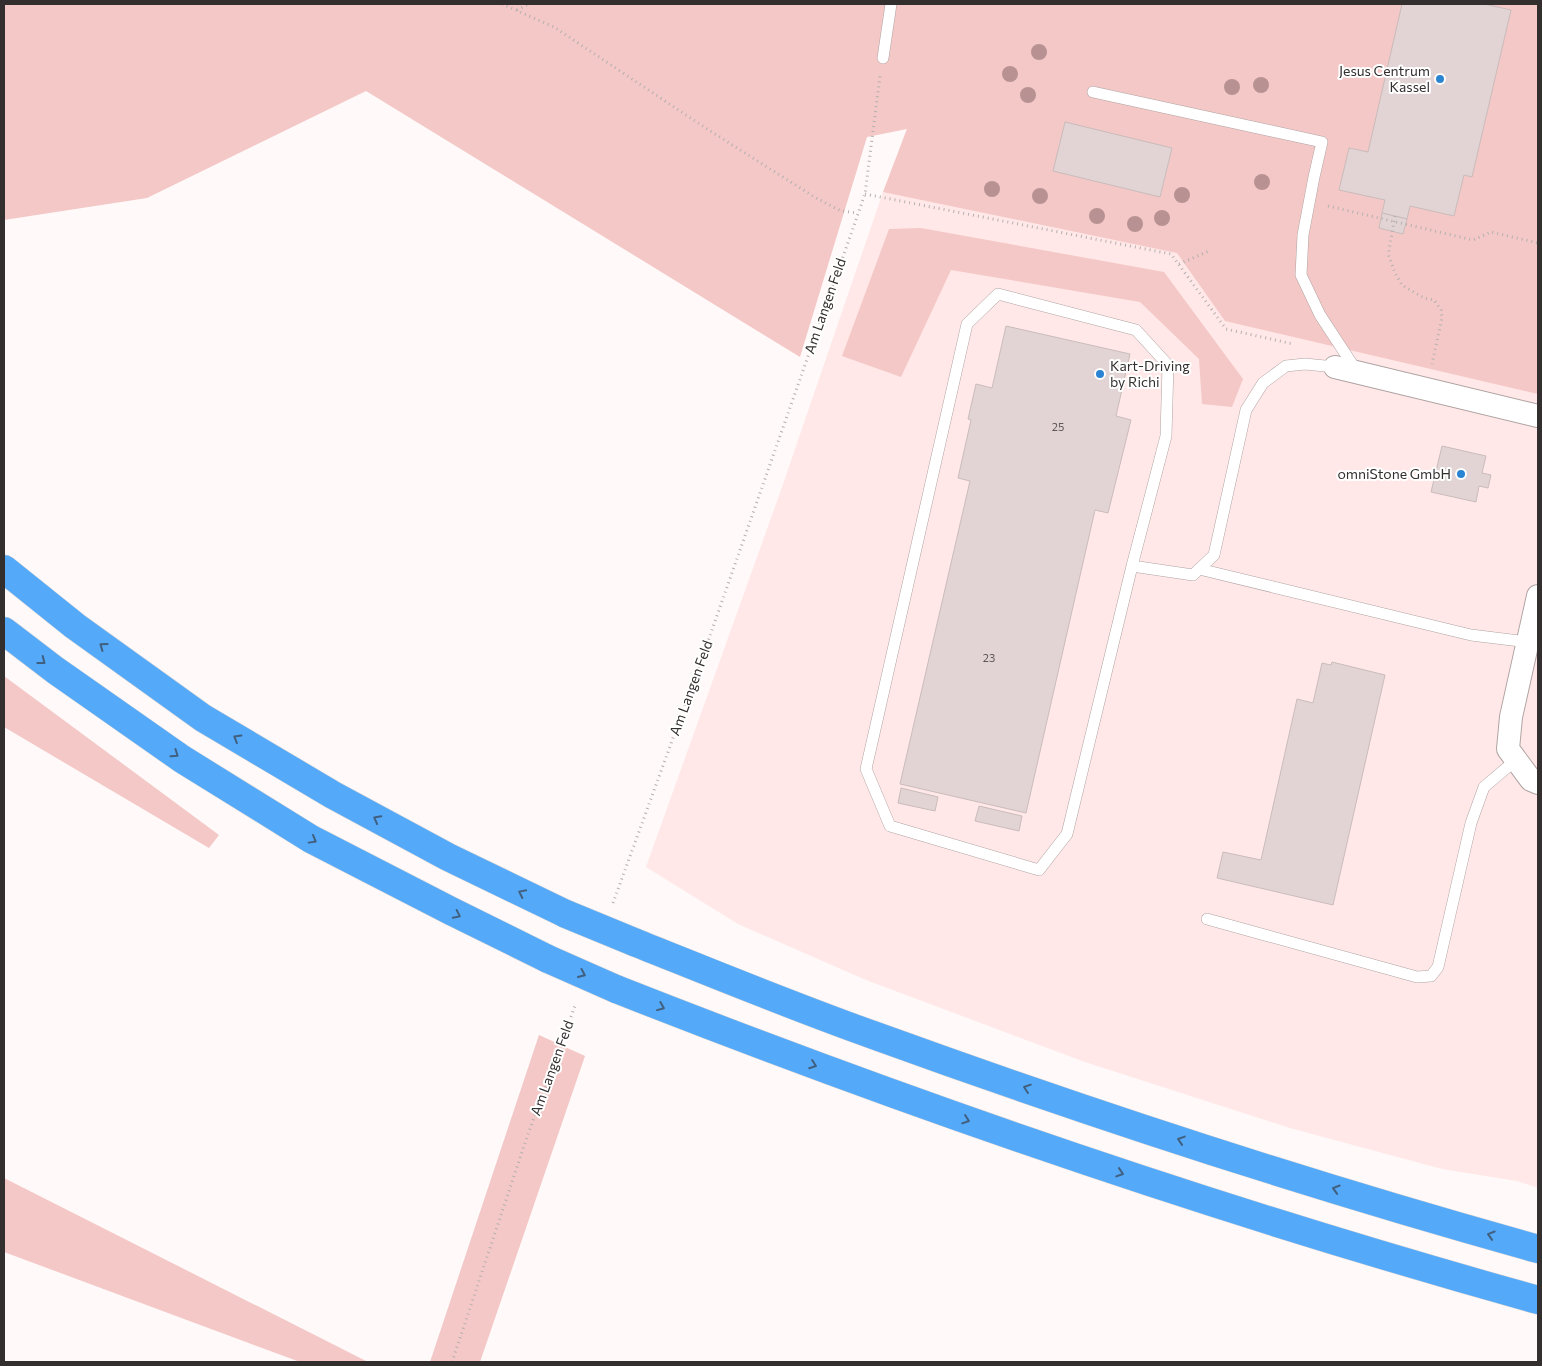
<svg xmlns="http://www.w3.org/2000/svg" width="1542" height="1366" font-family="Commissioner,sans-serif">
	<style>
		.built { fill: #ffe8e7 }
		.green { fill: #f4c8c6 }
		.building { fill: #e2d4d4; stroke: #c9bcbb }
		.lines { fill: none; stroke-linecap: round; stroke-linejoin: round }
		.service-casing { stroke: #b0a3a3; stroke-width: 12 }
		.minor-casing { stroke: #b0a3a3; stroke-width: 24 }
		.motorway-casing { stroke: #d6d5d5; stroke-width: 29 }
		.path { stroke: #b5b0b0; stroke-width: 3; stroke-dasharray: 1 4; stroke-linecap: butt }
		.service { stroke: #fff; stroke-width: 11 }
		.minor { stroke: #fff; stroke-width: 22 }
		.motorway { stroke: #54a9f9; stroke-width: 28 }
		.motorway-bridge-casing { stroke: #d6d5d5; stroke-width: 29; stroke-linecap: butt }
		.motorway-bridge { stroke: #54a9f9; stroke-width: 28 }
		.tree { fill: #b89292 }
		.oneway { stroke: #416080 }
		.poi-dot { fill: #2a84d1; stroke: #fff; stroke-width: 2 }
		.labels { text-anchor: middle; stroke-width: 4; stroke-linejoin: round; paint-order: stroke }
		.number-label { font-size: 11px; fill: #605858 }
		.poi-label { font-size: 14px; fill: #342f2f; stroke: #fff; text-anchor: end }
		.street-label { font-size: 14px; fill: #342f2f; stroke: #fff }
	</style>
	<rect width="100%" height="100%" fill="#fff9f9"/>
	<path class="built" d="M954,4H1538V1188L1517,1181L1442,1169L1290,1128L1085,1062L866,980L738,924L646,867L781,490L883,192Z"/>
	<g class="green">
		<path d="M4,4H1538V394L1225,321L1177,253L883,192L907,129L867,137L800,357L366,91L147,198L4,220Z"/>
		<path d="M921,228L1164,272L1243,379L1232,407L1202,404L1199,359L1140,302L951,270L901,377L842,356L889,229Z"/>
		<path d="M4,676L219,835L209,848L4,727Z"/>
		<path d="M539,1035L585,1056L480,1362H430Z"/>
		<path d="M4,1178L368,1362H300L4,1252Z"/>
	</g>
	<g class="building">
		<path d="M1402,4H1484L1511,10L1472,177L1464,175L1454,216L1410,206L1407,219L1382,213L1385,200L1339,190L1349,148L1368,152Z"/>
		<path d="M1065,122L1172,148L1160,197L1053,171Z"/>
		<path d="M1382,213L1407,219L1403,234L1379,228Z"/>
		<path d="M1006,326L1130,354L1116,416L1131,420L1108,513L1095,510L1026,813L900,784L970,481L958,478L971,420L968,419L976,384L992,388Z"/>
		<path d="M1442,446L1486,456L1482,473L1491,475L1488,488L1479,486L1476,502L1431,492Z"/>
		<path d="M1332,662L1385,675L1333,905L1217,878L1223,852L1261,860L1297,699L1313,703L1322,663L1331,665Z"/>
		<path d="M901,788L938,797L935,811L898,803Z"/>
		<path d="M979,806L1022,816L1019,831L975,821Z"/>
	</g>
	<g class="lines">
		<g class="service-casing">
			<g id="service">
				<path d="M883,58L891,4"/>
				<path d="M1093,92L1322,142L1314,177L1303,235L1301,275L1320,315L1356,370"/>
				<path d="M1132,566L1067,834L1039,870L890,826L866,769L967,324L998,294L1136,330L1168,365L1166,436L1132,566L1193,575L1214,555L1246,410L1263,383L1286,366L1305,364L1335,367"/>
				<path d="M1199,569L1471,635L1528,642"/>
				<path d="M1207,919L1417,977L1431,976L1438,967L1471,823L1484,787L1516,760"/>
			</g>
		</g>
		<g class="minor-casing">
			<g id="minor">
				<path d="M1335,367L1538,416"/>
				<path d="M1538,596L1511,717L1508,749L1531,780L1538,783"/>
			</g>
		</g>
		<g class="motorway-casing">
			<g id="motorway">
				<path d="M4,569L75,626L203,718L333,795L448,857L566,914"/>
				<path d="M4,631L55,670L182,759L311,839L451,911L548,959"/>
				<path d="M634,942C714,974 794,1007 876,1036C1094,1115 1315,1187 1538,1249"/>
				<path d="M616,989C918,1108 1225,1213 1538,1300"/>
			</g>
		</g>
		<g class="path">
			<path d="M502,4L554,27L704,127L816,198L841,211L858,213"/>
			<path d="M517,10L529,4"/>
			<path d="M865,194L1171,254L1226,329L1293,344"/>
			<path d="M1328,206L1473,240L1491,232L1538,243"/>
			<path d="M1395,216L1389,250V256L1395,273L1402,285L1424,298L1434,300L1441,310L1442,318L1432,364"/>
			<path d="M1179,264L1209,251"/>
			<path d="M613,903L700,664L865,194L880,76"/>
			<path d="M452,1362L527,1137L576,1003"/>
		</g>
		<use href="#service" class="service"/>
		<use href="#minor" class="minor"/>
		<use href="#motorway" class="motorway"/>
		<g class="motorway-bridge-casing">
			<g id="motorway-bridge">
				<path d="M566,914L634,942"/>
				<path d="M548,959L616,989"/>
			</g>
		</g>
		<use href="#motorway-bridge" class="motorway-bridge"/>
	</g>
	<g class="tree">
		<circle cx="1039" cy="52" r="8"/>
		<circle cx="1010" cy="74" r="8"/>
		<circle cx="1261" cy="85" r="8"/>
		<circle cx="1232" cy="87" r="8"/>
		<circle cx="1028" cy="95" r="8"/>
		<circle cx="1262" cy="182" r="8"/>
		<circle cx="992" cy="189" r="8"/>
		<circle cx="1182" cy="195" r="8"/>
		<circle cx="1040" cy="196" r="8"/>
		<circle cx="1097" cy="216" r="8"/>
		<circle cx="1162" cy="218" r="8"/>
		<circle cx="1135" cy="224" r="8"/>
	</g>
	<defs><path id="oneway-chevron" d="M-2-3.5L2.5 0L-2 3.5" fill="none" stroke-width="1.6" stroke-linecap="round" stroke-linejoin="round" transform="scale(1.25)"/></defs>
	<g class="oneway">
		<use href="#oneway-chevron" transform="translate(103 646) rotate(-144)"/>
		<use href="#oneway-chevron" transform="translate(42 661) rotate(38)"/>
		<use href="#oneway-chevron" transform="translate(237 738) rotate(-149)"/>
		<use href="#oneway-chevron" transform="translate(175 754) rotate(35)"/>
		<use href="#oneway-chevron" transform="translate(377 819) rotate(-152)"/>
		<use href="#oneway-chevron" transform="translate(313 840) rotate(29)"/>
		<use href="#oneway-chevron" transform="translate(522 893) rotate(-154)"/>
		<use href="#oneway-chevron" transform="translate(457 915) rotate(26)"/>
		<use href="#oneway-chevron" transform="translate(582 974) rotate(24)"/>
		<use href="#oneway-chevron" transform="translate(661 1007) rotate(22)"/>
		<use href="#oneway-chevron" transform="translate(813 1065) rotate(20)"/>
		<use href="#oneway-chevron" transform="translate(1027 1088) rotate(-161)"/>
		<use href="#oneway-chevron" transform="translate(966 1120) rotate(19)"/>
		<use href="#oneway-chevron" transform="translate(1181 1140) rotate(-162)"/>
		<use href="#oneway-chevron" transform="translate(1120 1173) rotate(18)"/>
		<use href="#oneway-chevron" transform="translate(1336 1189) rotate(-163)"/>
		<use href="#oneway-chevron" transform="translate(1491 1235) rotate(-163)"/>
	</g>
	<g class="poi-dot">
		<circle cx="1440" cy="79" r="5"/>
		<circle cx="1100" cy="374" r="5"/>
		<circle cx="1461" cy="474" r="5"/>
	</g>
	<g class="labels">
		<g class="number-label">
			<text x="1058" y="431">25</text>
			<text x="989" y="662">23</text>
		</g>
		<g class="poi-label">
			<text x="1430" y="76">Jesus Centrum<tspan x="1430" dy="16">Kassel</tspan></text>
			<text x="1110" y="371" text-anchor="start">Kart-Driving<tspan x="1110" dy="16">by Richi</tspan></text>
			<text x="1451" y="479">omniStone GmbH</text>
		</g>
		<g class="street-label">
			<text transform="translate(825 306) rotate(-71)" y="5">Am Langen Feld</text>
			<text transform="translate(691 688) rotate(-70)" y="5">Am Langen Feld</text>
			<text transform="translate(552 1068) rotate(-70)" y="5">Am Langen Feld</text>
		</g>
	</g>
	<rect width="1542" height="1366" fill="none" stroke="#342f2f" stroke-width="10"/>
</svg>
